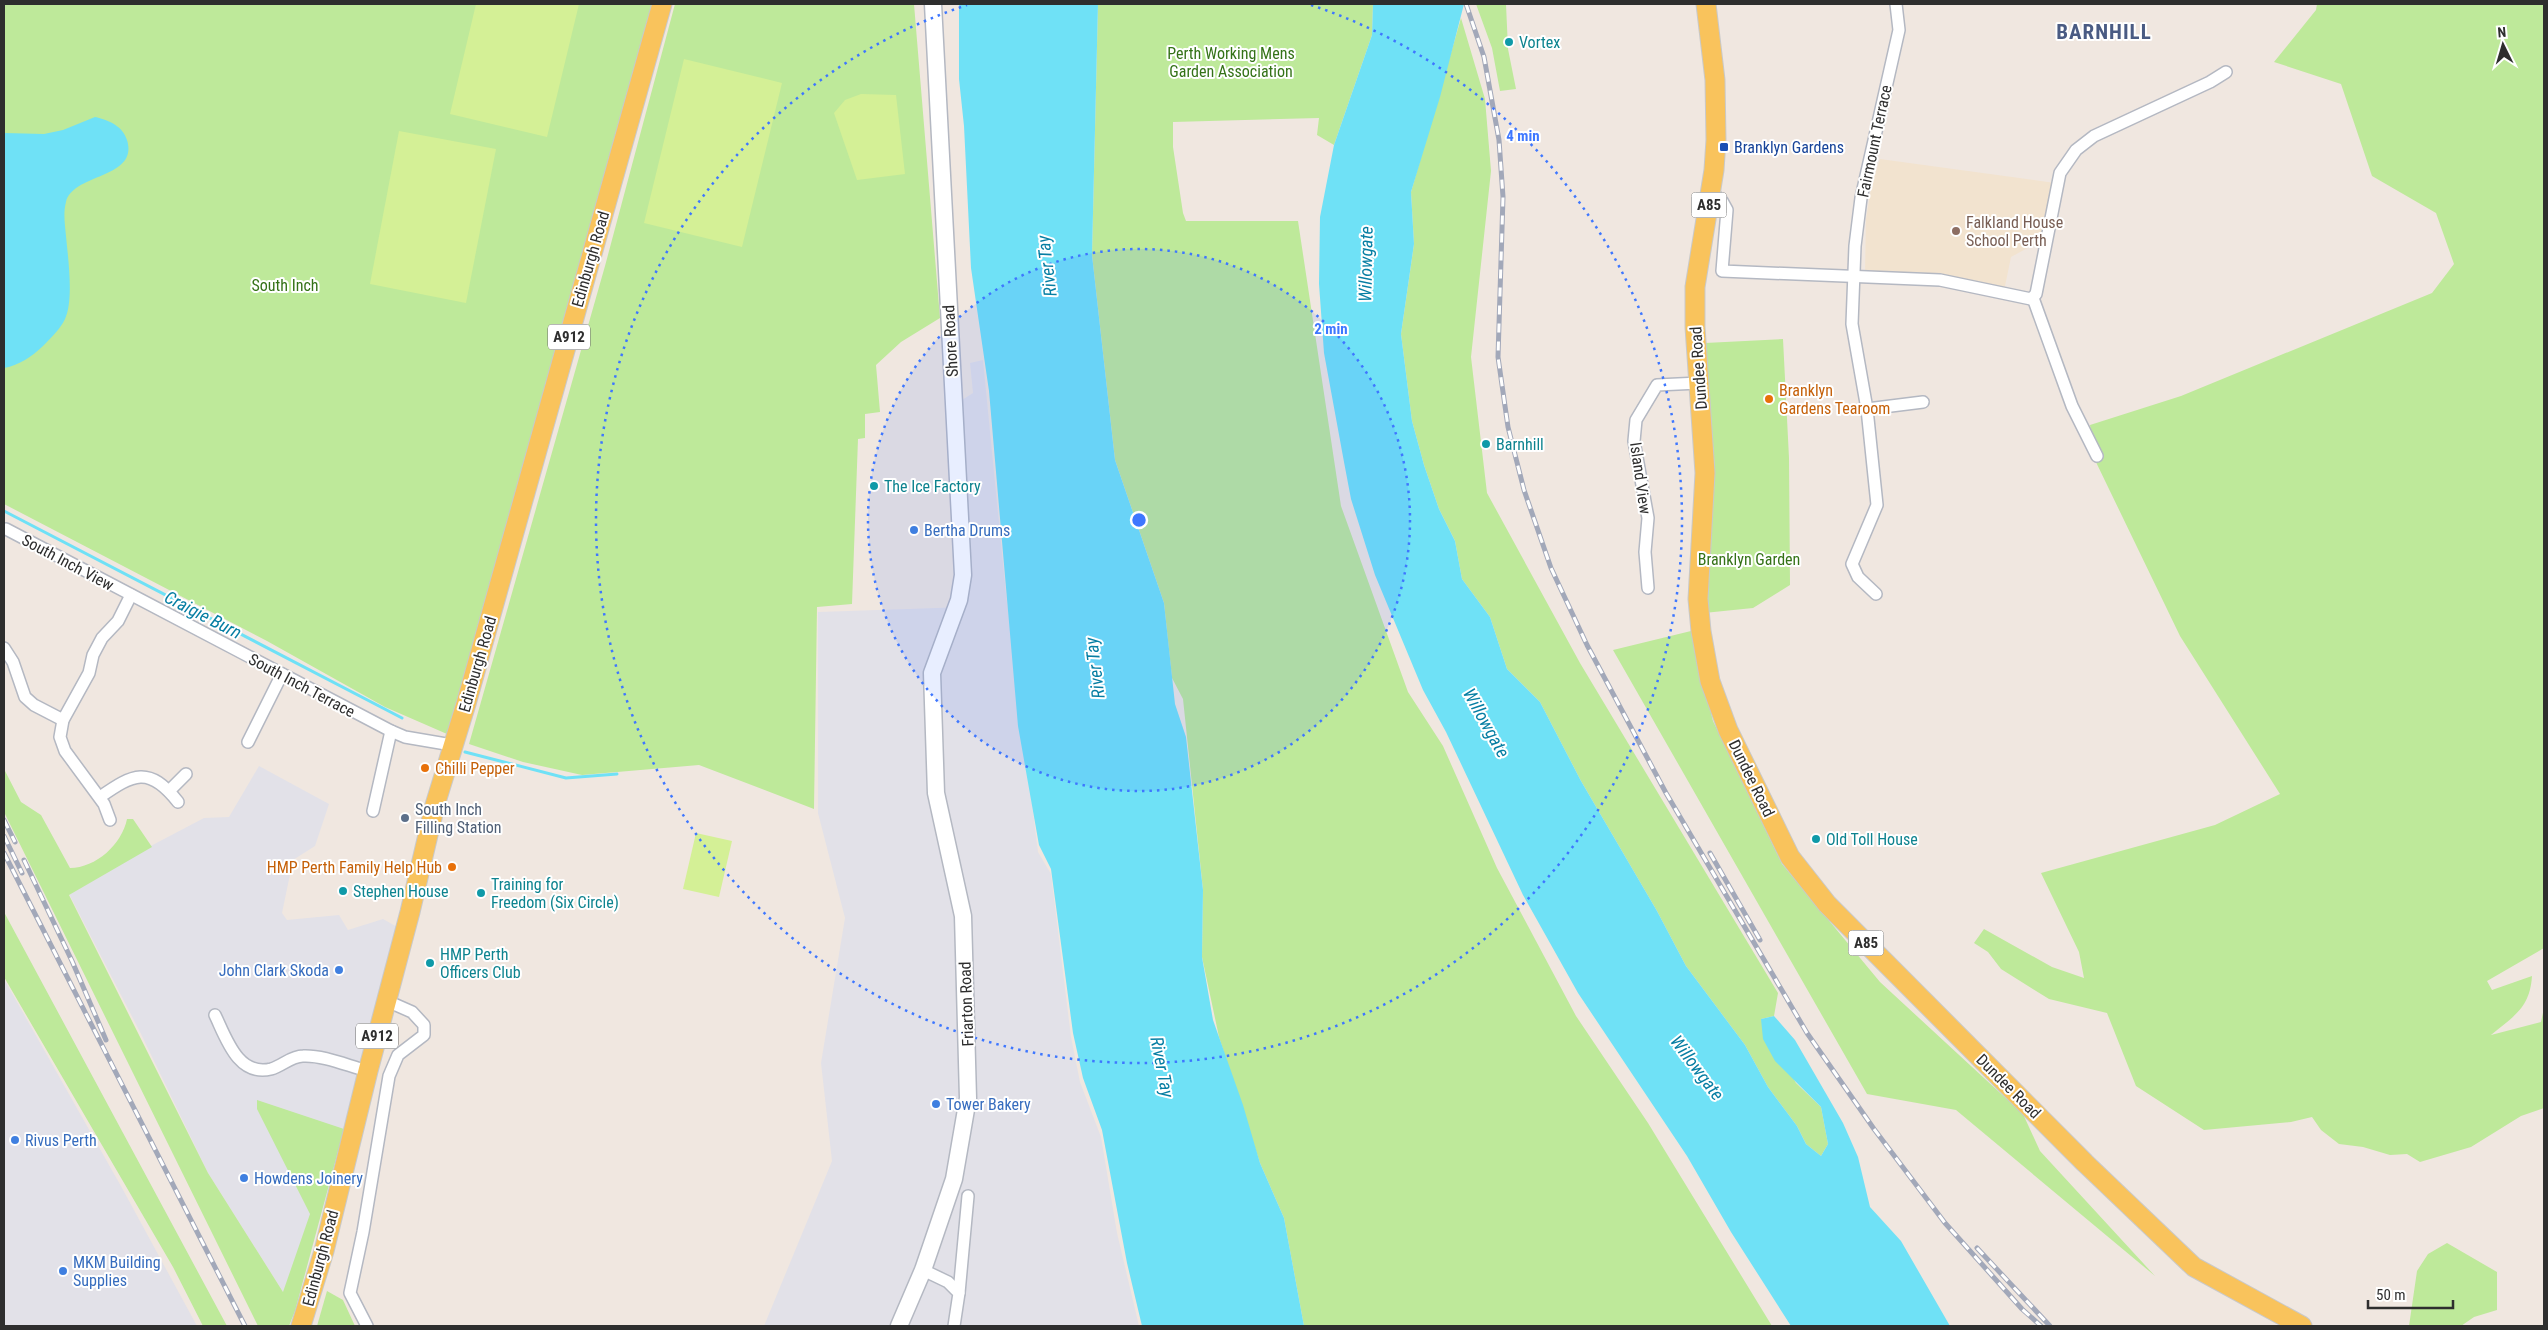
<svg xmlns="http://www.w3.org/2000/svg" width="2548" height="1330" font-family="'Roboto Condensed',sans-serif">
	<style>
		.industrial { fill: #e2e1e8 }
		.education { fill: #f2e3cf }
		.green { fill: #bee99a }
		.pitch { fill: #d4f096 }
		.water { fill: #6fe1f6 }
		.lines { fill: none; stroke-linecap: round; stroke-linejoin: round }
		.stream { stroke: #6fe1f6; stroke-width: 3 }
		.street-casing { stroke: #b4b8c2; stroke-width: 14 }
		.secondary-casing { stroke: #b4b8c2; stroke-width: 19 }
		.primary-casing { stroke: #c9c9c9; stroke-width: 21 }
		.street { stroke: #fff; stroke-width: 11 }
		.secondary { stroke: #fff; stroke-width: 16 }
		.primary { stroke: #f9c35c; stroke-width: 19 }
		.rail-casing { stroke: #a2a8b9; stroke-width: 5 }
		.rail { stroke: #fff; stroke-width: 3; stroke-dasharray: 9; stroke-linecap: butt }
		.ring { fill: none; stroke: #3e77ff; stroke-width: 2.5; stroke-dasharray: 2.5 5 }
		.culture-dot { fill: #0f9aa8; stroke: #fff; stroke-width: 2 }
		.transit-dot { fill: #1a4fb4; stroke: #fff; stroke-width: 2 }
		.education-dot { fill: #8d6e63; stroke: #fff; stroke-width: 2 }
		.food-dot { fill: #e8710a; stroke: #fff; stroke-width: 2 }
		.shop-dot { fill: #3f7fe0; stroke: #fff; stroke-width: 2 }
		.service-dot { fill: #5c6f8a; stroke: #fff; stroke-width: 2 }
		.labels { text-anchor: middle; stroke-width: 4; stroke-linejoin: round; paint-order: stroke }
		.shield { fill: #fff; stroke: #6d6d6d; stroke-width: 1 }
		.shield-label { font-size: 15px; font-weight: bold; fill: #2e2e2e }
		.culture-label { font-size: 16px; fill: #0d838f; stroke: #fff; text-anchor: start }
		.park-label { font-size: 16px; fill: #347217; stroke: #fff }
		.street-label { font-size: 16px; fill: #2e2e2e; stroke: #fff }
		.transit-label { font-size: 16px; fill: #164399; stroke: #fff; text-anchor: start }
		.education-label { font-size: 16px; fill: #785e54; stroke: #fff; text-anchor: start }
		.food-label { font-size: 16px; fill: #c56008; stroke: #fff; text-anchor: start }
		.shop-label { font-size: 16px; fill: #366cbe; stroke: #fff; text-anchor: start }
		.service-label { font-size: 16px; fill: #4e5e75; stroke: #fff; text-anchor: start }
		.water-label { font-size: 18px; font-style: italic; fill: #067ea3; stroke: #fff }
		.district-label { font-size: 21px; font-weight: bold; letter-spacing: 1px; fill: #4a5b83; stroke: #fff }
		.centre { fill: #3e77ff; stroke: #fff; stroke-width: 2.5 }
		.ring-label { font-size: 15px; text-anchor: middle; font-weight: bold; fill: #3e77ff; stroke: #fff; stroke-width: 4; stroke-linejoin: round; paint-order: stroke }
	</style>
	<rect width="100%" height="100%" fill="#f0e7e0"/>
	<g class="industrial">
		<path d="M983,360L1006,594L1038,852L1051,874L1071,1037L1080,1082L1101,1137L1117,1233L1139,1326H764L832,1161L821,1063L845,918L818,813V612L966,607L970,562L962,400L973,393L970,363Z"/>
		<path d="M259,766L329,804L315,846L293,860L282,913L287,920L339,915L348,930L383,919L399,928L295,1311L208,1173L141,1034L67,890L204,818L229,817Z"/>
		<path d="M4,979L122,1188L197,1326H4Z"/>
	</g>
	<path class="education" d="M1880,159L2055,183L2044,243H2037L2011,257L2004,291L1865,274L1866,219L1872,183Z"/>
	<g class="green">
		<path d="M4,4H662L447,734L385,707L267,641L4,504Z"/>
		<path d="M675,4H914L940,318L901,342L876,365L880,412L865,414V438L858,439L852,604L817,607L814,809L699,765L582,775L523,762L469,744L605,266Z"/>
		<path d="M1098,4H1373L1372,35L1334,145L1317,135L1319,118L1173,122V147L1183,213L1186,221H1298L1341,506L1408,692L1443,746L1497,868L1576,1016L1648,1123L1772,1326H1304L1284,1218L1260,1163L1219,1037L1202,957L1203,890L1183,699L1172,678L1164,603L1115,460L1092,255Z"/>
		<path d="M1476,4H1506L1508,49L1516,89L1500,91L1492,48Z"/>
		<path d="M2317,4H2544V948L2487,981L2492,990L2532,976C2530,1008 2514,1016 2491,1035L2541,1022L2544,1008V1108L2521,1116L2471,1147L2420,1162L2407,1154L2390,1155L2363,1147L2339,1144L2321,1130L2312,1117L2291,1122L2204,1130L2136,1086L2107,1013L2049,999L2001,969L1988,952L1974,943L1984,929L2052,967L2084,978L2079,952L2041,873L2215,825L2280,794L2180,636L2094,458L2090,425L2181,396L2432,293L2454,264L2436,213L2372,176L2341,84L2274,62L2316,10Z"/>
		<path d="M1461,18L1485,99L1491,171L1471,357L1487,493L1580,663L1778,993L1774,1016L1761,1019L1796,1083L1821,1107L1828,1144L1821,1156L1806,1144L1797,1126L1768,1087L1745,1045L1686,966L1657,911L1581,781L1540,702L1507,669L1490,617L1462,579L1455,541L1439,509L1424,465L1412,421L1401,334L1414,244L1411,192Z"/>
		<path d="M1783,339L1789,458L1790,585L1753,608L1704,613L1715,471L1705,343Z"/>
		<path d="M1691,631L1713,721L1782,864L1880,982L2023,1114L2040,1151L2155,1276L1956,1110L1867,1094L1613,650Z"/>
		<path d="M4,769L21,802L41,815L70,868C96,868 122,844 127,819H133L152,847L69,895L208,1173L283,1292L310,1214L257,1109V1100L344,1129L295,1311L289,1326H258L4,812Z"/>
		<path d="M4,912L227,1326H203L173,1267L4,977Z"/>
		<path d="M2447,1243L2497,1272V1310L2474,1317L2461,1326H2409L2417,1271L2428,1254Z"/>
		<path d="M327,1291L343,1300L355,1326H317Z"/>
	</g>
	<g class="pitch">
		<path d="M476,4H579L547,137L450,114Z"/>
		<path d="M684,59L782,83L742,247L644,223Z"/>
		<path d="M861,94L896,95L905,174L857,180L834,113L845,100Z"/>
		<path d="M399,131L496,149L466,303L370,284Z"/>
		<path d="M696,833L732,841L719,897L683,889Z"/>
	</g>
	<g class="water">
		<path d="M959,4H1098L1092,255L1115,460L1164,603L1175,704L1186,737L1203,890L1202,957L1213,1020L1243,1105L1260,1163L1284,1218L1304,1326H1142L1127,1263L1102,1130L1083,1078L1073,1033L1051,869L1039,845L1018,726L989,391L971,268L964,126L959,79Z"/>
		<path d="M1373,4H1464L1440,97L1411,192L1414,244L1401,334L1412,421L1424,465L1439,509L1455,541L1462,579L1490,617L1507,669L1540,702L1581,781L1657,911L1686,966L1745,1045L1768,1087L1797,1126L1806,1144L1821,1156L1828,1144L1821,1107L1775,1061L1763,1039L1761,1019L1774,1016L1795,1040L1843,1123L1858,1157L1870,1207L1901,1241L1950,1326H1791L1731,1232L1687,1156L1578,993L1523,895L1446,732L1423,690L1375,575L1351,499L1344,462L1324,353L1319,284L1320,217L1334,145L1372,35Z"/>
		<path d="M95,117C108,120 122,125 127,140C139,179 73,173 66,202C63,213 65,225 66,236C68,258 74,299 65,319C61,328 50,339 43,346C31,357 20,365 4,368V133L44,134L63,130Z"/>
	</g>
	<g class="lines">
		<g class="stream">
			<path d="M4,511L402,718"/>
			<path d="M465,752L566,778L617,774"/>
		</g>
		<g class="street-casing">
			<g id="street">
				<path d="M1711,192L1722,201L1727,210L1722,271L1940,280L2031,299L2036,294L2060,173L2076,150L2094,136L2210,82L2226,72"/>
				<path d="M2033,298L2072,406L2097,456"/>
				<path d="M1867,409L1923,402"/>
				<path d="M6,529L391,731L405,737L452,745"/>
				<path d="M1648,588L1645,552L1648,518L1634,441L1636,420L1657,385L1699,383"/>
				<path d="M1876,594L1858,577L1852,564L1877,505L1867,409L1852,324L1855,246L1861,198L1899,30L1896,4"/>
				<path d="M4,648L13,662L25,697L34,705L63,720"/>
				<path d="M248,742L282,674"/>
				<path d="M169,791L186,774"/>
				<path d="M100,797C133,774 149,765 178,802"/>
				<path d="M373,811L391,731"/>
				<path d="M110,820L104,804L65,751L60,737L63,720L89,673L93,655L102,638L118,621L131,595"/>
				<path d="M215,1015C226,1038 238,1077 271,1069C282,1066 291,1056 303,1056C324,1055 348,1066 368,1071"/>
				<path d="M923,1270L948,1282L959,1293L954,1326"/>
				<path d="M959,1293L968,1196"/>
				<path d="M367,1326L350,1293L363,1232L389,1076L398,1055L424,1035V1025L412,1012L387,1001"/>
			</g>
		</g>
		<g class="secondary-casing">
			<path id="secondary" d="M899,1326L923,1270L954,1179L968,1098L963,916L936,793L932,673L959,600L963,575L933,4"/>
		</g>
		<g class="primary-casing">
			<g id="primary">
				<path d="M1706,4L1715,80L1716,140L1714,170L1695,287V327L1705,473L1698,599L1701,631L1710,681L1728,730L1790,857L1827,904L2085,1163L2194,1267L2302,1326"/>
				<path d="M301,1326L324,1251L368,1071L410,912L435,805L466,704L662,4"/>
			</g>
		</g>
		<use href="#street" class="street"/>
		<use href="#secondary" class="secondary"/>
		<use href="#primary" class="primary"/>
		<g class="rail-casing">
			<g id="rail">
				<path d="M1466,4L1484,57L1499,140L1503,197L1498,357L1508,427L1524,490L1551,568L1587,645L1666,793L1807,1033L1874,1129L1945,1223L2022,1309L2041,1326"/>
				<path d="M4,820L15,842"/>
				<path d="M4,836L22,873"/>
				<path d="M4,853L245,1326"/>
				<path d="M1710,853L1760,940"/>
				<path d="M24,860L72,961L106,1040"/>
				<path d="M1977,1248L2050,1326"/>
			</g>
		</g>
		<use href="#rail" class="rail"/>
	</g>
	<circle cx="1139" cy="520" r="271" fill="#3e77ff" fill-opacity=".12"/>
	<g class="ring">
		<circle cx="1139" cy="520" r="271"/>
		<path d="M1311 5A543 543 0 1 1 967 5"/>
	</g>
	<g class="culture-dot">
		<circle cx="1509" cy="42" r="5"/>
		<circle cx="1486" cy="444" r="5"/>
		<circle cx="874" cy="486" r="5"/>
		<circle cx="1816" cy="839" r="5"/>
		<circle cx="343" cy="891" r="5"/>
		<circle cx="481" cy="893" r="5"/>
		<circle cx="430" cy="963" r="5"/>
	</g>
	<rect class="transit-dot" x="1719" y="142" width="10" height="10" rx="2.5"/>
	<circle class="education-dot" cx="1956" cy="231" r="5"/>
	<g class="food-dot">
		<circle cx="1769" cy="399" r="5"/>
		<circle cx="425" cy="768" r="5"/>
		<circle cx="452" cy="867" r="5"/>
	</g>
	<g class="shop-dot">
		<circle cx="914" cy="530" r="5"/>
		<circle cx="339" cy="970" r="5"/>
		<circle cx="936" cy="1104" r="5"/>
		<circle cx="15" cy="1140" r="5"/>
		<circle cx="244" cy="1178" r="5"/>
		<circle cx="63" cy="1271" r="5"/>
	</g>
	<circle class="service-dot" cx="405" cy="818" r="5"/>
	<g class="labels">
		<g class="shield">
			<rect x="1691.5" y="192.5" width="35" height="25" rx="4"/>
			<rect x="548" y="324.5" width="42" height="25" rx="4"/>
			<rect x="1848.5" y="930.5" width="35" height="25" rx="4"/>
			<rect x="356" y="1023.5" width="42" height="25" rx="4"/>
		</g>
		<g class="shield-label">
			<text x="1709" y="210">A85</text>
			<text x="569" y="342">A912</text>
			<text x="1866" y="948">A85</text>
			<text x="377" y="1041">A912</text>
		</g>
		<g class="culture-label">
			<text x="1519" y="48">Vortex</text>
			<text x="1496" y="450">Barnhill</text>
			<text x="884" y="492">The Ice Factory</text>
			<text x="1826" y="845">Old Toll House</text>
			<text x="491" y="890">Training for<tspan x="491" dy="18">Freedom (Six Circle)</tspan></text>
			<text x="353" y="897">Stephen House</text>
			<text x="440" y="960">HMP Perth<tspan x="440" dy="18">Officers Club</tspan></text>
		</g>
		<g class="park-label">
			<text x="1231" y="59">Perth Working Mens<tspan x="1231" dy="18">Garden Association</tspan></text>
			<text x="285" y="291">South Inch</text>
			<text x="1749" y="565">Branklyn Garden</text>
		</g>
		<g class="street-label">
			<text transform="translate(1874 141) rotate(-78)" y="6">Fairmount Terrace</text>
			<text transform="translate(590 259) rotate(-74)" y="6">Edinburgh Road</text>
			<text transform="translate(950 341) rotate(-93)" y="6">Shore Road</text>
			<text transform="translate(1698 368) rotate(-94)" y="6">Dundee Road</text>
			<text transform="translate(1641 478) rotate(82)" y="6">Island View</text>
			<text transform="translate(68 562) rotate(28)" y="6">South Inch View</text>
			<text transform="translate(477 664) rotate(-74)" y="6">Edinburgh Road</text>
			<text transform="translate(302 685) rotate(28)" y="6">South Inch Terrace</text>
			<text transform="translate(1752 778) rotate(64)" y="6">Dundee Road</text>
			<text transform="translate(966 1004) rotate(-92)" y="6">Friarton Road</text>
			<text transform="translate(2009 1086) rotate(45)" y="6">Dundee Road</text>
			<text transform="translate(320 1258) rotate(-75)" y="6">Edinburgh Road</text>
		</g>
		<g class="transit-label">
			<text x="1734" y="153">Branklyn Gardens</text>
		</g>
		<g class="education-label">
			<text x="1966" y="228">Falkland House<tspan x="1966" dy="18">School Perth</tspan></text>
		</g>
		<g class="food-label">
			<text x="1779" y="396">Branklyn<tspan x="1779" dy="18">Gardens Tearoom</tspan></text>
			<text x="435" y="774">Chilli Pepper</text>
			<text x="442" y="873" text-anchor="end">HMP Perth Family Help Hub</text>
		</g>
		<g class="shop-label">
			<text x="924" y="536">Bertha Drums</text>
			<text x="329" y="976" text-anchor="end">John Clark Skoda</text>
			<text x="946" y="1110">Tower Bakery</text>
			<text x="25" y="1146">Rivus Perth</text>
			<text x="254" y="1184">Howdens Joinery</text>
			<text x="73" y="1268">MKM Building<tspan x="73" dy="18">Supplies</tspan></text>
		</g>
		<g class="service-label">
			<text x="415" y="815">South Inch<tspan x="415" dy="18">Filling Station</tspan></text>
		</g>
		<g class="water-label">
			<text transform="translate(1366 264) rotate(-89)" y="6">Willowgate</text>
			<text transform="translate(1047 266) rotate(-97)" y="6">River Tay</text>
			<text transform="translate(203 615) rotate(27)" y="6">Craigie Burn</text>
			<text transform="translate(1095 668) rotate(-97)" y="6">River Tay</text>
			<text transform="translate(1486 723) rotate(61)" y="6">Willowgate</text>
			<text transform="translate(1162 1067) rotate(79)" y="6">River Tay</text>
			<text transform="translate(1697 1068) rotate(53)" y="6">Willowgate</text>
		</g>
		<g class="district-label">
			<text x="2104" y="39">BARNHILL</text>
		</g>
	</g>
	<circle cx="1139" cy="520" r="8" class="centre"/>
	<g class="ring-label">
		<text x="1523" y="141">4 min</text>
		<text x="1331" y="334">2 min</text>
	</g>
	<rect width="2548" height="1330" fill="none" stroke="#2e2e2e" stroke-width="10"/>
	<g transform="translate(2503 45) rotate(355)" stroke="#ffffff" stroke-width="4" paint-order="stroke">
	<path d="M0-4L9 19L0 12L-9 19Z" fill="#2e2e2e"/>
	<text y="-8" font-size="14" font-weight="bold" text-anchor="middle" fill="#2e2e2e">N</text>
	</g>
	<path d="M2368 1300v8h85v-8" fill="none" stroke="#2e2e2e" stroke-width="2.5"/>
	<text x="2376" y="1300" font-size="15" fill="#2e2e2e" stroke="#ffffff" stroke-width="4" paint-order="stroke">50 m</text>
</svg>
